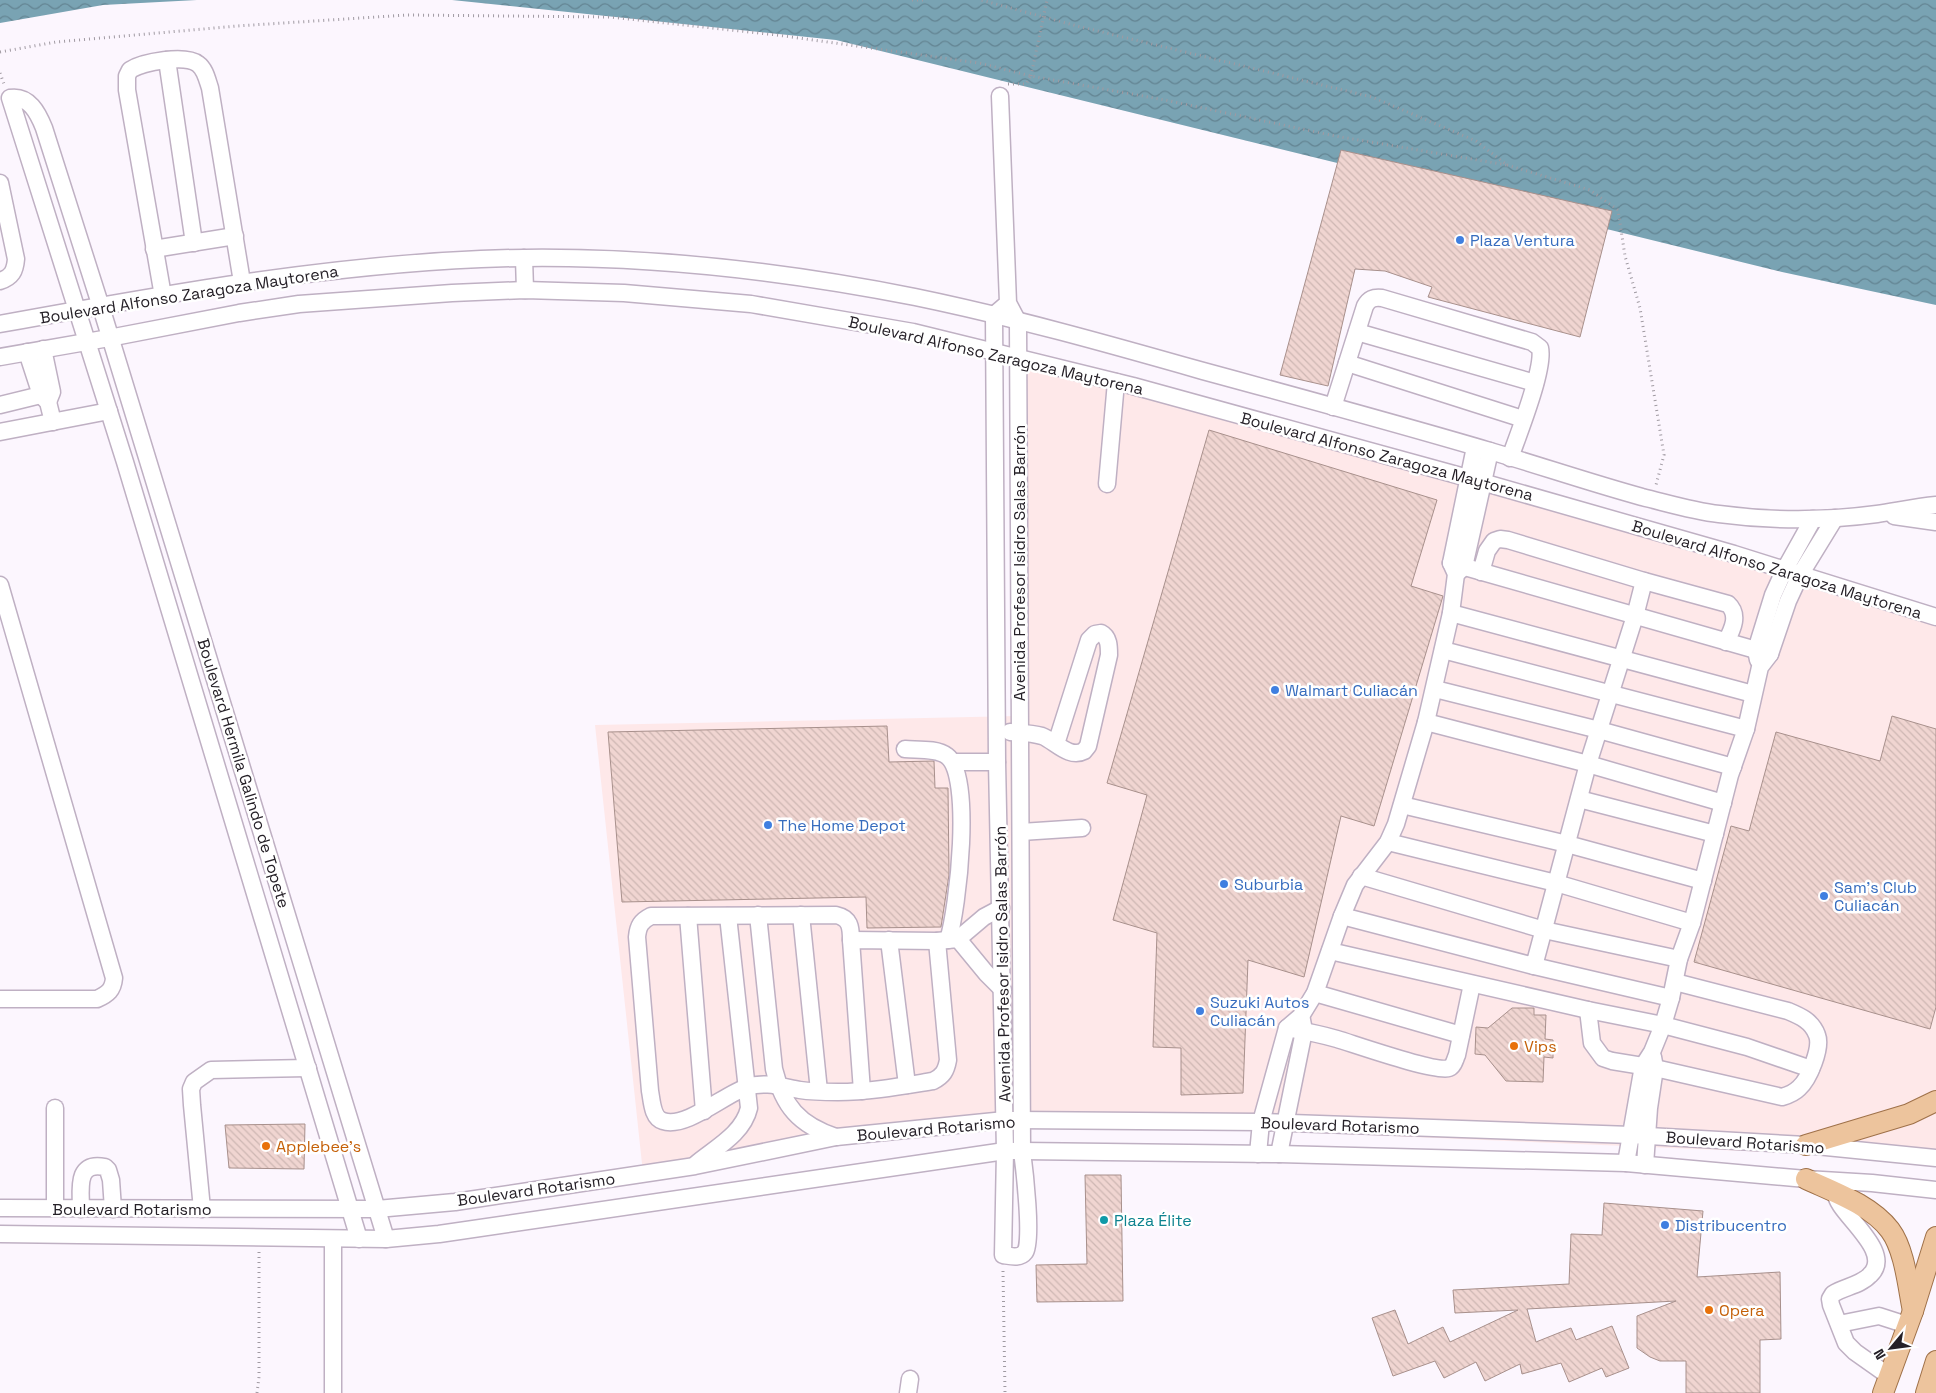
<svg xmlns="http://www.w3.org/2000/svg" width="1936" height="1393" font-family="'Space Grotesk',sans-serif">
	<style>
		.commercial { fill: #fee8e9 }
		.water { fill: url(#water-waves) }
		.building { fill: url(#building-back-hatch); stroke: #a8908c }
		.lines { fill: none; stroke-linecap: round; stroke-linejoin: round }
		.minor-casing { stroke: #bfb0c3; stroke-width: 19 }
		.major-casing { stroke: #9f7149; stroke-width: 22 }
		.path { stroke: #a09aa2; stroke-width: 3; stroke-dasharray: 1 4; stroke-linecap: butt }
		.minor { stroke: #fff; stroke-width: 16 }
		.major { stroke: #edc49d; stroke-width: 20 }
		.path-bridge { stroke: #a09aa2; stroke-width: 3; stroke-dasharray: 1 4; stroke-linecap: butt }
		.shop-dot { fill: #3f7fe0; stroke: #fff; stroke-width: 2 }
		.food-dot { fill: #e8710a; stroke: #fff; stroke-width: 2 }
		.culture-dot { fill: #0f9aa8; stroke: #fff; stroke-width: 2 }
		.labels { text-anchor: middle; stroke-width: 5; stroke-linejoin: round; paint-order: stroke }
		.shop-label { font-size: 16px; fill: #366cbe; stroke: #fff; text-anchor: start }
		.street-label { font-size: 16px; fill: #252027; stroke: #fff }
		.food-label { font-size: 16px; fill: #c56008; stroke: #fff; text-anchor: start }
		.culture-label { font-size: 16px; fill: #0d838f; stroke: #fff; text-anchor: start }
	</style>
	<defs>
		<pattern id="water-waves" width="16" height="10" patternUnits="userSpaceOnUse" patternTransform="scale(1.25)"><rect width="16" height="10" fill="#79a3b3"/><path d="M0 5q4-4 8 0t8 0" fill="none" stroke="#638492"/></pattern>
		<pattern id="building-back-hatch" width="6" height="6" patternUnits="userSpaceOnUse" patternTransform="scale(1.25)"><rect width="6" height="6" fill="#f0d5d1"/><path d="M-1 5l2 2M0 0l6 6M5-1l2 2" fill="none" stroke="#ceb7b3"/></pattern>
	</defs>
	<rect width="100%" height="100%" fill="#fcf6fe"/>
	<path class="commercial" d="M1019,359L1936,618V1159L1005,1120L643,1173L595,725L1019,716Z"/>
	<g class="water">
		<path d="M0,0H197L103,5L0,23Z"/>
		<path d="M452,0H1936V305L1782,272L836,40Z"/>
	</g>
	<g class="building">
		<path d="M1341,150L1612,211L1580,337L1428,297L1432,287L1385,271L1355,269L1328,386L1280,375Z"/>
		<path d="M1209,430L1437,500L1411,586L1443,596L1374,826L1341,816L1304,977L1248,960L1243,1093L1181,1095V1048L1153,1047L1157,933L1113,920L1147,795L1107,783Z"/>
		<path d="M1892,716L1936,729V1007L1930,1029L1694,962L1731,826L1749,831L1776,732L1880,761Z"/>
		<path d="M887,726L889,762L934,761L935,788H948L949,875L941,927L867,928L866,897L622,902L608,732Z"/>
		<path d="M1512,1008H1534V1015H1546L1545,1039L1553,1040V1058L1544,1057L1543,1082L1506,1081L1485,1055L1475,1054L1476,1027L1488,1028Z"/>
		<path d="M305,1124L304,1169L229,1168L225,1125Z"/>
		<path d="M1085,1175H1121L1123,1301L1037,1302L1036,1265L1087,1264Z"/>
		<path d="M1604,1203L1703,1211L1697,1277L1780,1272L1781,1339L1760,1340V1393H1686V1361H1660L1650,1357L1637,1348V1316L1676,1301L1527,1309L1536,1342L1571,1328L1576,1340L1612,1326L1629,1368L1606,1377L1602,1368L1569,1382L1561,1363L1522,1374L1520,1364L1485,1381L1476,1362L1444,1378L1435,1361L1393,1376L1372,1318L1395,1310L1408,1344L1443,1327L1450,1342L1518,1310L1455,1313L1453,1290L1569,1284L1571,1234L1602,1235Z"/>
	</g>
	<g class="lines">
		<g class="minor-casing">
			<g id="minor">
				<path d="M167,60L194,243"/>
				<path d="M1000,96L1008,303L1018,322L1022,1151C1024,1166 1033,1242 1025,1252C1020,1259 1010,1256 1003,1255L1005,1151L997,762L994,315L1008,303"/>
				<path d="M0,183L16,259C15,271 12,277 0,281"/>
				<path d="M154,249L235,236"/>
				<path d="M524,258L525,290"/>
				<path d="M163,296L127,90V76L130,70C143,62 185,54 198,64C205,69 207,79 210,88L242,282"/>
				<path d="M0,324C159,295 319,266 481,259C626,253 773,269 915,297C1012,317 1108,344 1203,371C1299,397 1395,423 1490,451C1541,466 1591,483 1642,497C1667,503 1693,511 1719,514C1771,521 1825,521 1877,514C1897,511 1916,507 1936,505"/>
				<path d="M1357,332L1535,383"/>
				<path d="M43,349L52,392L48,402"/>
				<path d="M27,352L41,395L48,402L53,422"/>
				<path d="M0,357L109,338L239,313L299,304L452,293L525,290L624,293L751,304L913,332L1133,386L1468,478L1734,554L1936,617"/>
				<path d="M1347,363L1523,419"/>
				<path d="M0,405L49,393"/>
				<path d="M1333,407L1365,306C1369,299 1373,297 1382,298L1532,342L1540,348C1545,368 1518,435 1510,458"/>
				<path d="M0,432L109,411"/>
				<path d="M1107,484L1116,382"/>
				<path d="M1894,516L1936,522"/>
				<path d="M1451,563L1770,654"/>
				<path d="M1481,572L1487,551L1494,541L1500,539L1508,540L1644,581L1728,604C1740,615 1732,630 1726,642"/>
				<path d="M1456,574L1464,567L1490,451"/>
				<path d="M0,585L114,978C113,990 108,994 97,999H0"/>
				<path d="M1451,613L1753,694"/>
				<path d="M1443,650L1746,729"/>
				<path d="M1758,660L1756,650L1773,595L1784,571L1813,519"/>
				<path d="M1435,689L1599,730L1733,767"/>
				<path d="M1426,722L1588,764L1723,803"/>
				<path d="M1010,732C1021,733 1031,733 1042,736C1055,741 1069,759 1084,751L1088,746L1109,655C1109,646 1109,637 1101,633L1095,634L1089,640L1056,744"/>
				<path d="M905,749C917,750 937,748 947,756C973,775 958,909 948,940"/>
				<path d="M953,762H997"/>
				<path d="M1579,799L1715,834"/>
				<path d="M1402,805L1567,844L1703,881"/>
				<path d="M1021,832L1082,828"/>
				<path d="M1388,842L1556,883L1692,923"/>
				<path d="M1361,876L1544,930L1679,959"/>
				<path d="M758,915L774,1069C783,1106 799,1125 836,1137"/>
				<path d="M801,915L819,1091"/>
				<path d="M688,916L704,1111"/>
				<path d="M1342,916L1534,966L1588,764L1635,616L1644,581"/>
				<path d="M958,939L986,973L1003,990"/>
				<path d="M851,940C851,927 850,918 836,915L651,916C641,921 638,926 637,937L650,1091C652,1101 652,1118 663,1121C686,1129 725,1094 747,1087C765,1081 782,1087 800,1090C812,1092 825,1092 838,1092C870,1092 902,1086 933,1081C943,1076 946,1071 948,1060L937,941"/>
				<path d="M889,940L907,1085"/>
				<path d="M1330,951L1588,1010L1663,1025L1747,1047L1811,1069"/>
				<path d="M1534,966L1671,998"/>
				<path d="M1315,993L1461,1035"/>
				<path d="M1588,1010L1592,1043L1603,1058L1612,1061L1655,1068L1782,1097C1789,1095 1794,1093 1799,1088C1809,1079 1822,1048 1817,1035C1812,1021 1800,1016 1788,1011L1675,982"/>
				<path d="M1287,1028C1304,1031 1320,1034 1337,1039C1354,1044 1436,1073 1449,1068C1454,1066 1455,1059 1457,1055L1472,984"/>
				<path d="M862,1091L851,940L937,941L958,939L984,917L1001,908"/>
				<path d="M1258,1154L1261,1122L1287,1028L1301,1016L1315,993L1342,916L1355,885L1388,842L1396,824L1426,722L1451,613L1456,574L1451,563L1475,447"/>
				<path d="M1279,1154L1304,1031L1302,1020"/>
				<path d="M1626,1163L1643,1066L1652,1052L1663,1025L1671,998L1679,959L1692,923L1730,775L1746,729L1760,667L1770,654L1788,601L1800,575L1835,518"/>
				<path d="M696,1164C715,1148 743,1134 749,1108L728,916"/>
				<path d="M1645,1165L1649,1108L1655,1068L1653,1057"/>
				<path d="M1836,1193C1834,1211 1896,1251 1870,1275C1861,1285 1844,1287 1833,1294L1830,1299L1831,1305L1846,1343L1855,1352L1889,1376"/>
				<path d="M0,1208L377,1209L455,1202L695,1166L836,1137L1005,1120L1261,1122L1631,1135L1806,1145L1936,1158"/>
				<path d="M55,1208V1108"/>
				<path d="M81,1209C81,1190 75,1161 105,1167L108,1170L111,1180L113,1209"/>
				<path d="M202,1209L192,1105L191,1089L194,1082L211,1070L308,1068"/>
				<path d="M0,1234L386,1239L439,1234L1005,1151H1022L1279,1154L1626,1163L1806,1179L1872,1183L1936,1190"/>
				<path d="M359,1239L125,462L10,98C29,95 38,113 44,128L101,307L386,1239"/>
				<path d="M1839,1324L1879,1316L1907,1325"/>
				<path d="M333,1393V1239"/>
				<path d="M908,1393L910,1379"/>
			</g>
		</g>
		<g class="major-casing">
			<g id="major">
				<path d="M1806,1145L1909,1114L1936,1101"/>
				<path d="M1806,1179C1834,1192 1871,1205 1890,1230C1905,1250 1908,1287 1913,1311"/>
				<path d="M1883,1393L1913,1311L1936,1237"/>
				<path d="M1926,1393L1936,1361"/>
			</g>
		</g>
		<g class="path">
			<path d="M912,0H926"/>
			<path d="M0,52L56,42L237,26L407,15L610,17L777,35L979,63L1031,76L1165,100L1335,136L1507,165L1476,141L1372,97L1077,26L981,0"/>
			<path d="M0,73L4,84"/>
			<path d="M1008,84H1026L1031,76"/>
			<path d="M1507,165L1590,190L1618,210L1625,256L1640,308L1664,455L1656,485"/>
			<path d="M1003,1271L1005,1393"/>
			<path d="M257,1393L259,1377V1251"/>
		</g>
		<use href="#minor" class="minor"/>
		<use href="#major" class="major"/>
		<path class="path-bridge" d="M1031,76L1047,0"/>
	</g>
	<g class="shop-dot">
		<circle cx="1460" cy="240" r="5"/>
		<circle cx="1275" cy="690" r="5"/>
		<circle cx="768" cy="825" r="5"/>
		<circle cx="1224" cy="884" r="5"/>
		<circle cx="1824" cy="896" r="5"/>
		<circle cx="1200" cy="1011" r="5"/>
		<circle cx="1665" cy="1225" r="5"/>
	</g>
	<g class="food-dot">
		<circle cx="1514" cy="1046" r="5"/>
		<circle cx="266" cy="1146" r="5"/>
		<circle cx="1709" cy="1310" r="5"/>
	</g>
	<circle class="culture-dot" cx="1104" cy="1220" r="5"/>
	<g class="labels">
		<g class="shop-label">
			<text x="1470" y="246">Plaza Ventura</text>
			<text x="1285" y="696">Walmart Culiacán</text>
			<text x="778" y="831">The Home Depot</text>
			<text x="1234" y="890">Suburbia</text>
			<text x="1834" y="893">Sam's Club<tspan x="1834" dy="18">Culiacán</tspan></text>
			<text x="1210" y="1008">Suzuki Autos<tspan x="1210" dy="18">Culiacán</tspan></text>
			<text x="1675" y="1231">Distribucentro</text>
		</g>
		<g class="street-label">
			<text transform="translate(189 294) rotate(-9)" y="6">Boulevard Alfonso Zaragoza Maytorena</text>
			<text transform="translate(996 355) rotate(13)" y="6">Boulevard Alfonso Zaragoza Maytorena</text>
			<text transform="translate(1387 456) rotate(15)" y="6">Boulevard Alfonso Zaragoza Maytorena</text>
			<text transform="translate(1019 563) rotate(-90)" y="6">Avenida Profesor Isidro Salas Barrón</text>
			<text transform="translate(1777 569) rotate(17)" y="6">Boulevard Alfonso Zaragoza Maytorena</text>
			<text transform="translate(244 773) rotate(73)" y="6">Boulevard Hermila Galindo de Topete</text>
			<text transform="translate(1002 964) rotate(-91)" y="6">Avenida Profesor Isidro Salas Barrón</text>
			<text transform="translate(1340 1125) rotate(2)" y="6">Boulevard Rotarismo</text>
			<text transform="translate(936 1128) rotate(-5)" y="6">Boulevard Rotarismo</text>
			<text transform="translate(1745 1142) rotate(4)" y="6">Boulevard Rotarismo</text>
			<text transform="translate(536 1189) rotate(-8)" y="6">Boulevard Rotarismo</text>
			<text x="132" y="1215">Boulevard Rotarismo</text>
		</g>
		<g class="food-label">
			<text x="1524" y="1052">Vips</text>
			<text x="276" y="1152">Applebee's</text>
			<text x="1719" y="1316">Opera</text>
		</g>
		<g class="culture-label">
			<text x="1114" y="1226">Plaza Élite</text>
		</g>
	</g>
	<g transform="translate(1891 1348) rotate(241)" stroke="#ffffff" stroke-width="4" paint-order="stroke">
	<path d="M0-4L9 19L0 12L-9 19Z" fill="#252027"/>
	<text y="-8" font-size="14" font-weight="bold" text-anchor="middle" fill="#252027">N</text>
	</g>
</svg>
